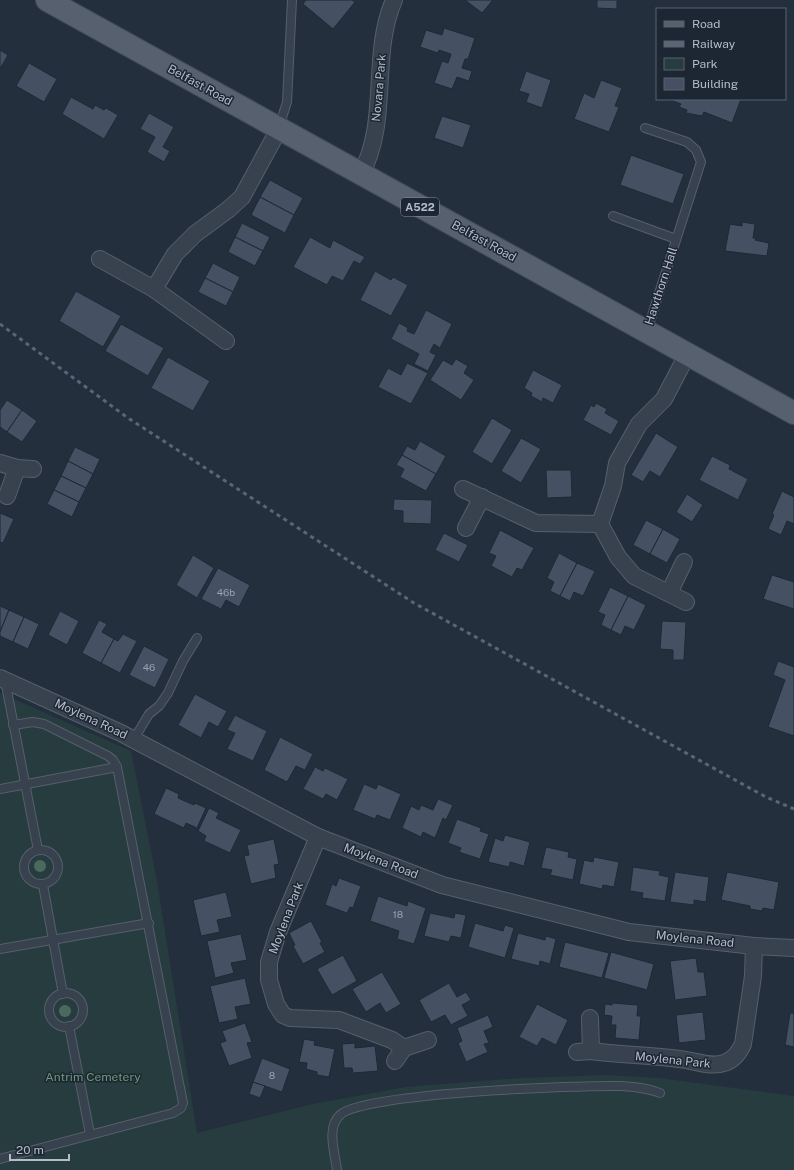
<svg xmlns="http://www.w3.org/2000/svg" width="794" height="1170" font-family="'Public Sans',sans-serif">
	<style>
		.green { fill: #263c3f }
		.building { fill: #455162; stroke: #1f2835 }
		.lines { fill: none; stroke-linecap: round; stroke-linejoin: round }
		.lane-casing { stroke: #565f6c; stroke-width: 10 }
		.street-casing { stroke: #565f6c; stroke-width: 18 }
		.primary-casing { stroke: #414a57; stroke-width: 24 }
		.lane { stroke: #38414e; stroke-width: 8 }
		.street { stroke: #38414e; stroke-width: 16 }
		.primary { stroke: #56606e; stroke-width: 22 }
		.rail { stroke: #5a6575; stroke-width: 3; stroke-dasharray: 4 4; stroke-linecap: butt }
		.tree { fill: #4b6a5d }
		.labels { text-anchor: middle; stroke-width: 3; stroke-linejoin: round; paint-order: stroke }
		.number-label { font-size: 10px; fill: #98a1af }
		.shield { fill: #1d2633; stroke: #878f9c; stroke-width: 1 }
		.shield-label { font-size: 11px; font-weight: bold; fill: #b4bcc9 }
		.street-label { font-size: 12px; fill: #b4bcc9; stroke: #1d2633 }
		.park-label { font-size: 12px; fill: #6b9a76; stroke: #1d2633 }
	</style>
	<rect width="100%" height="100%" fill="#242f3e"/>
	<path class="green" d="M0,693L131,751L157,881L197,1133L313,1104L406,1087L521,1078L607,1075L659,1078L794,1096V1170H0Z"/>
	<g class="building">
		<path d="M306,0H352L355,2L333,29L303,4Z"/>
		<path d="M465,0H493L482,13Z"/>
		<path d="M597,0H617V9L597,8Z"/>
		<path d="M444,28L475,38L468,59H465L462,68L472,71L469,81L457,77L452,89L434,83L442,61L448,63L451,54L439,50L438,53L420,47L426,30L442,35Z"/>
		<path d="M0,50L8,55L0,69Z"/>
		<path d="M29,63L57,79L44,102L16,86Z"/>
		<path d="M526,71L551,80L542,108L526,102L529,94L519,91Z"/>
		<path d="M601,80L622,88L615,106L619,107L609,132L574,119L584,93L594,98Z"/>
		<path d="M71,97L93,109L95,105L104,110L106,108L118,115L104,139L62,114Z"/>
		<path d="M668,99H741L732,123L704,112L702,116L686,113L687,110L679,107L681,104Z"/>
		<path d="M149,113L174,127L163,147L170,151L164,162L147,152L155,137L140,129Z"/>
		<path d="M442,116L471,125L463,148L434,138Z"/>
		<path d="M631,155L684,174L673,204L620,185Z"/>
		<path d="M270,180L303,198L294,215L260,197Z"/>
		<path d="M260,197L294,215L285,233L251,215Z"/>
		<path d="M742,222L755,224L753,238H756L755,240L769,243L767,256L725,251L730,224L742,226Z"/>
		<path d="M242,223L270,237L263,251L235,237Z"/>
		<path d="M235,237L263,251L255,266L228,252Z"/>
		<path d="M310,237L330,248L333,240L365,257L360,264L354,261L343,281L332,276L327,285L293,267Z"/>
		<path d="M213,263L240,277L233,292L205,278Z"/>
		<path d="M375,271L391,280L393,277L408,285L391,316L360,300Z"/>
		<path d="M205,278L233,292L226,306L198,292Z"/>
		<path d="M76,291L121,316L103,347L59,321Z"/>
		<path d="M426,310L452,324L440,348L434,344L430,352L436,355L428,371L414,364L419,354L391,339L399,323L408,328L407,331L414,334Z"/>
		<path d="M121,324L164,348L148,376L105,351Z"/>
		<path d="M168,357L210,381L193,411L151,388Z"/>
		<path d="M456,359L468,366L464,373L474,380L461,400L430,380L443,360L452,365Z"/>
		<path d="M407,363L428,373L411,404L378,387L388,368L401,375Z"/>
		<path d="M533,370L562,385L553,403L543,398L542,402L531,396L532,393L524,388Z"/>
		<path d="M7,400L22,410L7,432L0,427V410Z"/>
		<path d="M596,403L607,409L605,413L619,421L611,435L583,420L591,405L594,407Z"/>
		<path d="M22,410L37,421L22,442L7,432Z"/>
		<path d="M492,418L512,430L492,464L472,452Z"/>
		<path d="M656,433L678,447L660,477L650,471L643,482L631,475Z"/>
		<path d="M521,438L541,449L521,483L501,471Z"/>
		<path d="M420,441L446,456L436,474L402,455L407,446L415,450Z"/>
		<path d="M75,447L100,459L93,474L68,461Z"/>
		<path d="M402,455L436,474L426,491L400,477L404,469L396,465Z"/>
		<path d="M712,456L730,465L729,469L748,479L738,500L699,480Z"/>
		<path d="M68,461L93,474L86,488L61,476Z"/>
		<path d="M546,470H571L572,497L547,498Z"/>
		<path d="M61,476L86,488L79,502L54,490Z"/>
		<path d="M54,490L79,502L72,517L47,504Z"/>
		<path d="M782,491L794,497V524L787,521L781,535L768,529L774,515L772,514Z"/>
		<path d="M687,494L703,505L692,522L676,512Z"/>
		<path d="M394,499L432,500L431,524L403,523V511L393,510Z"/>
		<path d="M0,513L14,519L3,543L0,542Z"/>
		<path d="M646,520L663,529L650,554L633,545Z"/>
		<path d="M663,529L680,539L667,563L650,554Z"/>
		<path d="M500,530L534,548L522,570L517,568L512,577L491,566L496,556L489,553Z"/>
		<path d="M444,533L468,545L459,562L435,550Z"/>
		<path d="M559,553L577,563L560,596L550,591L554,582L547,578Z"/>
		<path d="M193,555L214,568L197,598L176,585Z"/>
		<path d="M577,563L595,571L583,596L574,592L570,601L560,596Z"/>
		<path d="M218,568L250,585L239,607L226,600L221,609L201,599Z"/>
		<path d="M772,575L794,582V609L763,599Z"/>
		<path d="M610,587L628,596L611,630L601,625L605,615L598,612Z"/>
		<path d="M628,596L646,605L634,630L625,626L621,635L611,630Z"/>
		<path d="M0,606L9,610L0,632Z"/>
		<path d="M9,610L24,617L13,642L0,636V632Z"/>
		<path d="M60,611L79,621L67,645L48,635Z"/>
		<path d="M24,617L39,624L28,649L13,642Z"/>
		<path d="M99,620L107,624L102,632L114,639L101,663L82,653Z"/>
		<path d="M662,621L686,622L684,660H673V650L660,649Z"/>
		<path d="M123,634L137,641L120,673L101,663L114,639L118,641Z"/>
		<path d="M144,646L169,659L155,688L129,675Z"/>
		<path d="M778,661L794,667V736L768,727L785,680L773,675Z"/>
		<path d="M195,694L227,711L218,727L209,722L201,738L178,725Z"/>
		<path d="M235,715L267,731L253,761L227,749L235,733L227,730Z"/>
		<path d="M280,737L313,754L305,770L296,766L287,782L264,770Z"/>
		<path d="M315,767L323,771L325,768L348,779L337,800L326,794L323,799L303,789Z"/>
		<path d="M364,784L376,789L378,784L401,794L390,820L377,815L375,819L353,810Z"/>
		<path d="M166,788L179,794L178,798L194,805L195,803L206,808L197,828L186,823L184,828L154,814Z"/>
		<path d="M438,799L453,805L446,820L443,818L435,838L423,832L421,837L402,828L411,806L419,810L421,805L433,810Z"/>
		<path d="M209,808L219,813L216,818L241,830L230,853L204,841L206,836L198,831Z"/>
		<path d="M457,819L481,828L480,831L489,834L480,859L459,852L461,848L448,843Z"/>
		<path d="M505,835L530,842L524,866L510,862L509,867L488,862L495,838L503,841Z"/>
		<path d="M274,839L279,864L274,865L276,878L251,884L244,856L249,855L247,845Z"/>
		<path d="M546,847L569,852L568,857L577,859L573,880L550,875L552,870L541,868Z"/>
		<path d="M594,857L619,862L614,887L603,885L602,889L579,884L584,860L593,862Z"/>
		<path d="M633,867L660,871L659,875L669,877L665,901L642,898L643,893L630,891Z"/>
		<path d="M675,872L709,877L706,902L694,900V905L670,902Z"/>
		<path d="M727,872L779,882L774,910L763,908L762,911L750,909V906L721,900Z"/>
		<path d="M339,878L361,886L353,908L350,907L347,913L325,905L332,884L336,886Z"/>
		<path d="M226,892L232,917L217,920L220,932L201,936L193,900Z"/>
		<path d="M378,896L407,906L408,901L426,908L414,944L397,939L399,931L370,921Z"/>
		<path d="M430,913L454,918L455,913L466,915L461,938L451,936L449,942L424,936Z"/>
		<path d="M311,921L322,942L320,943L325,952L303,964L293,946L295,945L289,933Z"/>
		<path d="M475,923L503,931L505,925L514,928L505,958L468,947Z"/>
		<path d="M518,933L545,940L546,936L556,939L550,964L540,961L539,966L511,959Z"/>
		<path d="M241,934L247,960L231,963L234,973L215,978L207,941Z"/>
		<path d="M565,942L609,953L602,978L559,967Z"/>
		<path d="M611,952L654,964L647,990L604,978Z"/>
		<path d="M343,955L357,981L332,995L317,969Z"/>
		<path d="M696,958L698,972H704L707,996L675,1000L670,961Z"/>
		<path d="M382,972L401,1004L386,1013L380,1003L366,1012L352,989Z"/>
		<path d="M245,978L251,1004L235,1007L238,1019L219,1023L210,986Z"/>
		<path d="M449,983L457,997L466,992L471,1000L462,1005L468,1016L451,1025L445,1015L431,1022L419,1000Z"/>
		<path d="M612,1003L638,1005L637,1016H641L639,1040L615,1038L616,1025H611L612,1016L604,1015L605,1004L612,1005Z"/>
		<path d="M537,1004L568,1020L556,1045L542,1038L537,1046L519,1037Z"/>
		<path d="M703,1012L706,1040L679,1043L676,1015Z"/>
		<path d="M790,1013H794V1047L785,1045Z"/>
		<path d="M488,1015L493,1027L484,1031L489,1043L484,1044L488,1052L466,1062L458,1043L462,1041L457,1028Z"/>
		<path d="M245,1023L252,1042L247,1043L252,1058L229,1066L220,1043L226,1041L222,1031Z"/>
		<path d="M304,1039L315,1041L314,1045L335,1049L329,1077L317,1075V1072L306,1069L307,1063L299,1062Z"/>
		<path d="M355,1043V1048L375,1046L378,1071L353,1073L352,1068H344L342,1044Z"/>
		<path d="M262,1058L290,1069L282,1092L253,1082Z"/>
		<path d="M253,1082L265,1086L260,1098L249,1094Z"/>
	</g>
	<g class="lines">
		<g class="lane-casing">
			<g id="lane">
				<path d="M279,127L287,102L292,0"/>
				<path d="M645,128L687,142L696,150L701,162L647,331"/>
				<path d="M613,216L676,239"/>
				<path d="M5,680L38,850"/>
				<path d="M134,739L149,714L159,706L168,693L183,661L197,638"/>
				<path d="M0,789L117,767"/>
				<circle cx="41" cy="867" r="17"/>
				<path d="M43,885L63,994"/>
				<path d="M0,949L149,923"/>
				<circle cx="66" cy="1010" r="17"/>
				<path d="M69,1026L90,1134"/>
				<path d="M0,1159L173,1113L181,1108L183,1103L117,767L113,760L108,756L44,724L33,722L13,725"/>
				<path d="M337,1170C335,1153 326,1128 340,1115C361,1093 581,1085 621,1086C635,1087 648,1088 660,1093"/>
			</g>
		</g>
		<g class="street-casing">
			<g id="street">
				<path d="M361,174C390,121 370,55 394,0"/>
				<path d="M100,259L154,289L226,341"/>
				<path d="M154,289L175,254L195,234L229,209L242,197L279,129"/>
				<path d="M0,463L17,468L33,469"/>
				<path d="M463,489L536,523L600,524"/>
				<path d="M7,496L17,468"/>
				<path d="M466,528L482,497"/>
				<path d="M669,593L684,562"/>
				<path d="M686,602L634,576L618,557L600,524L613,486L617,463L639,424L664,399L688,353"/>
				<path d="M0,678L121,733L318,837L442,885L629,932L754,946L794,948"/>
				<path d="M318,837L278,932L269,962V980L276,1004L283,1015L290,1018L339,1020L392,1040L404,1048"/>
				<path d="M590,1018L591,1051"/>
				<path d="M577,1052L591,1051C620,1055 650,1055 679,1059C693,1060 710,1068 724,1063C734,1060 739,1053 743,1044L753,976L754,946"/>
				<path d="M395,1061L404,1048L428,1040"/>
			</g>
		</g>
		<g class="primary-casing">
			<path id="primary" d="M47,0L794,413"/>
		</g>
		<use href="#lane" class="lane"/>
		<use href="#street" class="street"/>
		<use href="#primary" class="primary"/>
		<path class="rail" d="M0,324L128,418L414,603L766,797L794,809"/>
	</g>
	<g class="tree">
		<circle cx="40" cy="866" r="6"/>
		<circle cx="65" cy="1011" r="6"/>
	</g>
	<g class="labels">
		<g class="number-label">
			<text x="226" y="596">46b</text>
			<text x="149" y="671">46</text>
			<text x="398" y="918">18</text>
			<text x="272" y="1079">8</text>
		</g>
		<rect class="shield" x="401" y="198" width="38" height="18" rx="3"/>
		<g class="shield-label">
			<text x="420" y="211">A522</text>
		</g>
		<g class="street-label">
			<text transform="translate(200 85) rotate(29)" y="4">Belfast Road</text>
			<text transform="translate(379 88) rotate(-85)" y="4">Novara Park</text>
			<text transform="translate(484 241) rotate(29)" y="4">Belfast Road</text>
			<text transform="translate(661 286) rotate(-72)" y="4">Hawthorn Hall</text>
			<text transform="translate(91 719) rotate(25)" y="4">Moylena Road</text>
			<text transform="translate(381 861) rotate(21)" y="4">Moylena Road</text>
			<text transform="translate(286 918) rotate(-69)" y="4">Moylena Park</text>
			<text transform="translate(695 939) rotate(6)" y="4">Moylena Road</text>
			<text transform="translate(673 1060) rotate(6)" y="4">Moylena Park</text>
		</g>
		<g class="park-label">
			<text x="93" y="1081">Antrim Cemetery</text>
		</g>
	</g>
	<rect x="656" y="8" width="130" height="92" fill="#1d2633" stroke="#59626f"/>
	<rect x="664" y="21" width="20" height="6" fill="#56606e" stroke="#59626f"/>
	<text x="692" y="28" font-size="12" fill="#b4bcc9">Road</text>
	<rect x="664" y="41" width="20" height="6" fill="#5a6575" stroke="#59626f"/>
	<text x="692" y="48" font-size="12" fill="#b4bcc9">Railway</text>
	<rect x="664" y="58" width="20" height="12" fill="#263c3f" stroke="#59626f"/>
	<text x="692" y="68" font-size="12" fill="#b4bcc9">Park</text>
	<rect x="664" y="78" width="20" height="12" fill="#455162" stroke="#59626f"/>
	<text x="692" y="88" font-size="12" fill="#b4bcc9">Building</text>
	<path d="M10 1154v6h59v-6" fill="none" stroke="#b4bcc9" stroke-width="2"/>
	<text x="16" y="1154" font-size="12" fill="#b4bcc9" stroke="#1d2633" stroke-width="3" paint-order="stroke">20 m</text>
</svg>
